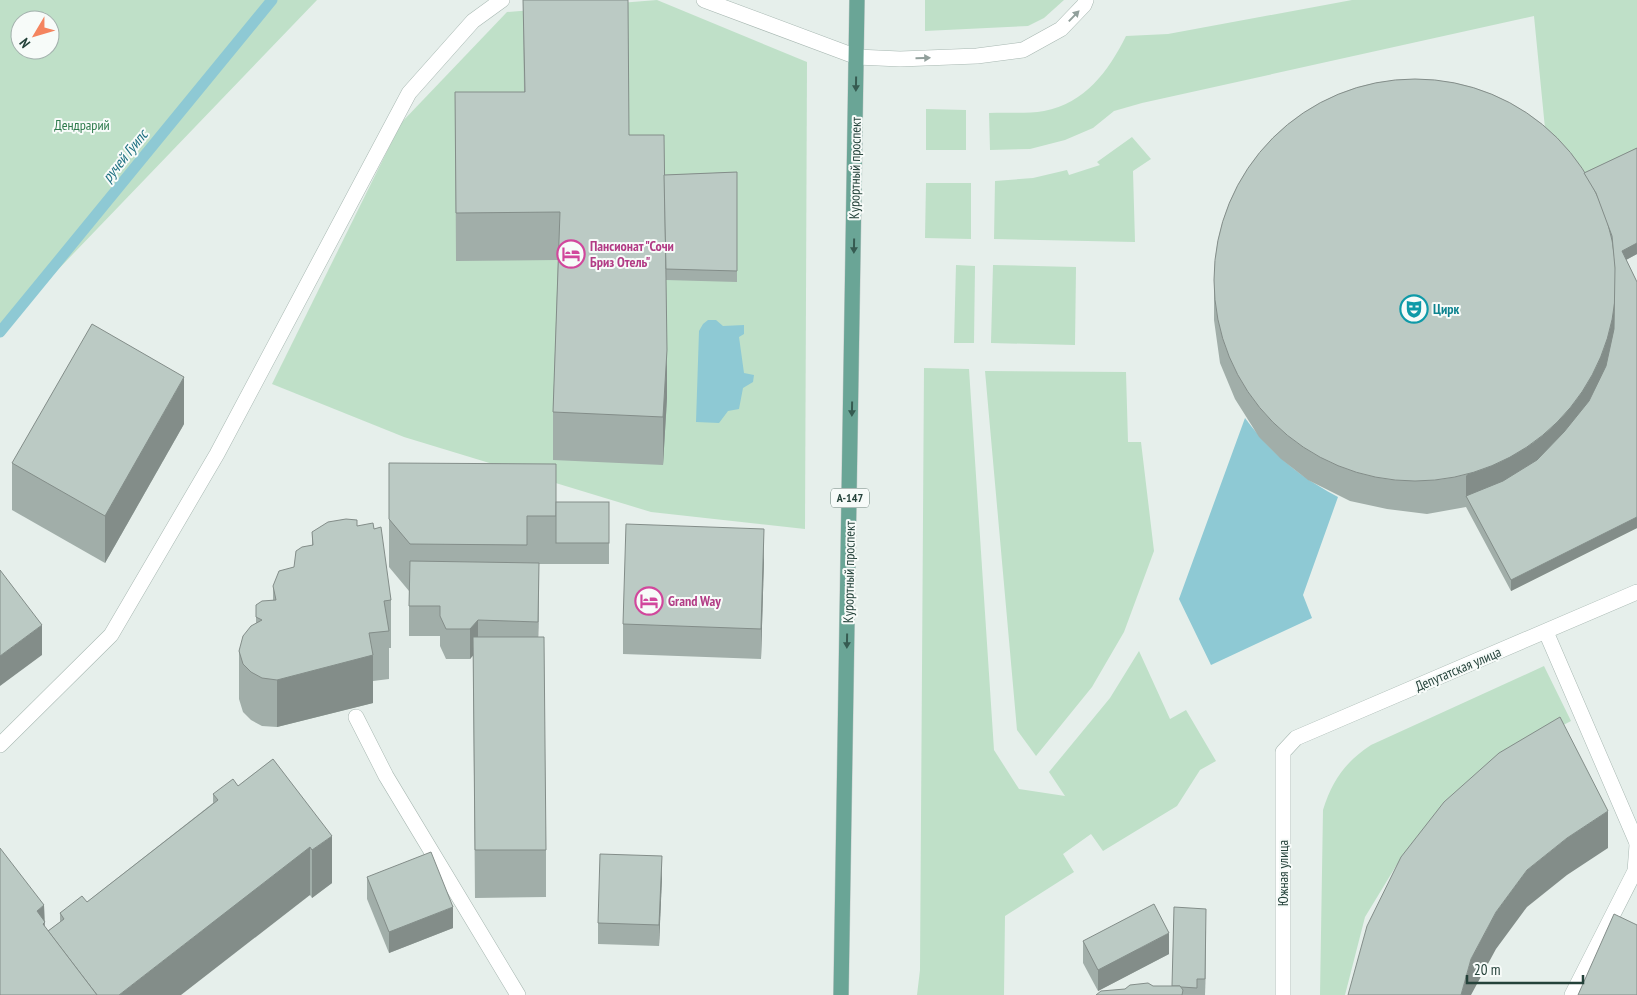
<svg xmlns="http://www.w3.org/2000/svg" width="1637" height="995" font-family="'PT Sans Narrow',sans-serif">
	<style>
		.green { fill: #bfe0c8; fill-rule: evenodd }
		.water { fill: #8ec9d4 }
		.lines { fill: none; stroke-linecap: round; stroke-linejoin: round }
		.stream { stroke: #8ec9d4; stroke-width: 11 }
		.minor-casing { stroke: #a8b8b2; stroke-width: 16 }
		.major-casing { stroke: #c2cac8; stroke-width: 16 }
		.minor { stroke: #fff; stroke-width: 15 }
		.major { stroke: #6aa596; stroke-width: 15 }
		.wall { fill: #a1aea9 }
		.shaded-wall { fill: #838d89 }
		.building { fill: #bbcac4; stroke: #838d89 }
		.oneway { fill: #92a09c }
		.oneway2 { fill: #365b51 }
		.labels { text-anchor: middle; stroke-width: 4; stroke-linejoin: round; paint-order: stroke }
		.shield { fill: #f7fbf9; stroke: #637a73; stroke-width: 1 }
		.shield-label { font-size: 12px; font-weight: bold; fill: #24423a }
		.park-label { font-size: 14px; fill: #2d7a4b; stroke: #f7fbf9 }
		.street-label { font-size: 14px; fill: #24423a; stroke: #f7fbf9 }
		.hotel-label { font-size: 14px; font-weight: bold; fill: #b23c85; stroke: #f7fbf9; text-anchor: start }
		.culture-label { font-size: 14px; font-weight: bold; fill: #0d838f; stroke: #f7fbf9; text-anchor: start }
		.water-label { font-size: 15px; font-style: italic; fill: #1c6f80; stroke: #f7fbf9 }
	</style>
	<rect width="100%" height="100%" fill="#e6efeb"/>
	<g class="green">
		<path d="M0,0H317L0,330ZM20,20H50V50H20Z"/>
		<path d="M657,0L807,62L805,529L651,512L404,437L272,384L401,123L507,12Z"/>
		<path d="M925,0H1064L1044,18L1028,26L925,31Z"/>
		<path d="M1352,0H1637V159L1575,189L1548,159L1534,16L1142,103L1114,111L1093,128L1065,140L1030,149L990,150L989,113C1007,112 1027,114 1044,111C1085,103 1108,72 1126,36L1168,34Z"/>
		<path d="M926,109L966,110V150H926Z"/>
		<path d="M1132,137L1151,159L1133,171L1135,242L994,239L995,181L1033,178L1067,170L1069,175L1100,165L1097,162Z"/>
		<path d="M926,183H971V239L925,238Z"/>
		<path d="M956,265L975,266L974,343H954Z"/>
		<path d="M993,265L1076,267L1075,345L991,343Z"/>
		<path d="M924,368L969,369L994,750L1019,789L1065,796L1049,772L1110,698L1139,651L1170,719L1186,710L1216,761L1200,770L1177,806L1103,851L1091,834L1063,854L1074,872L1005,916L1004,995H917L920,970Z"/>
		<path d="M985,371L1126,372L1128,442H1141L1154,551L1124,632L1092,687L1036,756L1017,730Z"/>
		<path d="M1544,666L1571,721L1484,767L1443,805L1396,866L1365,917L1345,995H1320L1323,810C1332,781 1345,762 1371,745Z"/>
	</g>
	<g class="water">
		<path d="M708,320H716L723,326L744,325V334L739,337L744,373L754,375L753,382L743,388L739,409L728,411L719,423L696,422L699,331L703,324Z"/>
		<path d="M1245,418C1272,454 1298,476 1338,497L1303,595L1312,618L1211,665L1179,599Z"/>
	</g>
	<g class="lines">
		<path class="stream" d="M0,332L272,0"/>
		<g class="minor-casing">
			<g id="minor">
				<path d="M704,0L857,57L900,59L977,56L1023,50L1061,29L1084,5L1086,0"/>
				<path d="M1546,632L1637,843"/>
				<path d="M356,717L386,776L518,995"/>
				<path d="M0,745L111,635L217,454L409,93L473,21L502,0"/>
				<path d="M1283,995V752L1296,738L1637,592"/>
				<path d="M1572,995L1635,871L1637,845"/>
			</g>
		</g>
		<g class="major-casing">
			<path id="major" d="M841,995L857,0"/>
		</g>
		<use href="#minor" class="minor"/>
		<use href="#major" class="major"/>
	</g>
	<g class="wall">
		<path d="M523,0L629,135L664,175L737,172V282L666,280L667,398L663,465L553,460V412L558,260L456,261L455,92H524Z"/>
		<path d="M1637,148V254L1626,260L1637,282V528L1511,591L1466,507L1427,514L1387,509L1350,501L1308,480L1281,459L1259,437L1235,399L1220,363L1214,320V290L1584,173Z"/>
		<path d="M184,424L105,563L12,510V463Z"/>
		<path d="M389,463L556,502H609V564H539L538,637L546,850V897L475,898L473,655L470,659H446L440,646V636H409V591L389,567Z"/>
		<path d="M357,526L391,600V648H389V679L373,681V703L277,727L262,726L251,720L243,712L239,699V651L256,623V605L273,600V586L294,567L312,545V532Z"/>
		<path d="M764,559L761,659L623,654V624Z"/>
		<path d="M273,759L332,883L312,898L310,895L0,995L44,905L45,927L48,931L60,922V913L87,902L213,803V794L238,786Z"/>
		<path d="M367,877L453,928L389,953L367,899Z"/>
		<path d="M662,877L659,946L598,944V923Z"/>
		<path d="M1206,930L1205,995H1096L1153,986H1172Z"/>
		<path d="M1083,941L1169,954L1098,991L1083,963Z"/>
	</g>
	<g class="shaded-wall">
		<path d="M1637,243V254L1622,262V251Z"/>
		<path d="M1614,310V340L1606,377L1564,443L1471,505L1466,496V476Z"/>
		<path d="M667,350V398L663,465V417Z"/>
		<path d="M184,377V424L105,563V516Z"/>
		<path d="M1637,517V528L1511,591V580Z"/>
		<path d="M764,529V559L761,659V629Z"/>
		<path d="M539,563V593L538,652V622Z"/>
		<path d="M478,620V650L470,659V629Z"/>
		<path d="M42,625V655L0,686V656Z"/>
		<path d="M373,655V703L277,727V680Z"/>
		<path d="M1608,811V848L1567,875L1527,907L1496,949L1471,995H1461L1471,959L1496,912L1527,870L1567,838Z"/>
		<path d="M332,836V883L312,898V850Z"/>
		<path d="M310,847V895L181,995H119Z"/>
		<path d="M662,856V877L659,946V925Z"/>
		<path d="M44,905L45,938L37,911Z"/>
		<path d="M453,907V928L389,953V932Z"/>
		<path d="M1206,909V930L1205,995V979Z"/>
		<path d="M1169,933V954L1098,991V970Z"/>
	</g>
	<g class="building">
		<path d="M523,0H628L629,135H664L667,350L663,417L553,412L560,212L456,213L455,92H525Z"/>
		<circle cx="1415" cy="280" r="201"/>
		<path d="M1637,148V243L1622,251L1637,282V517L1511,580L1466,496L1503,481L1537,460L1564,432L1589,401L1606,366L1614,329L1615,268L1612,236L1596,193L1584,173Z"/>
		<path d="M737,172V271L666,269L664,175Z"/>
		<path d="M92,324L184,377L105,516L12,463Z"/>
		<path d="M389,463L556,464V516H527V545L410,544L389,519Z"/>
		<rect x="556" y="502" width="53" height="41"/>
		<path d="M346,519L357,520V526L373,523L374,529L381,527L391,600L384,601L389,631L369,633L373,655L277,680L262,678L251,672L243,664L239,651L243,636L251,626L262,620L256,617V605L262,601L276,600L273,586L279,571L294,567L296,551L302,547L313,545L312,532L328,522Z"/>
		<path d="M626,524L764,529L761,629L623,624Z"/>
		<path d="M410,561L539,563L538,622L478,620L470,629H446L440,616V606H409Z"/>
		<path d="M0,570L42,625L0,656Z"/>
		<path d="M473,637H544L546,850H475Z"/>
		<path d="M1560,717L1608,811L1567,838L1527,870L1496,912L1471,959L1461,995H1348L1367,926L1401,857L1444,802L1499,753Z"/>
		<path d="M273,759L332,836L312,850L310,847L119,995H97L48,931L64,919L60,913L82,896L87,902L218,800L213,794L233,779L238,786Z"/>
		<path d="M0,848L44,905L37,911L45,922L43,924L97,995H0Z"/>
		<path d="M431,852L453,907L389,932L367,877Z"/>
		<path d="M600,854L662,856L659,925L598,923Z"/>
		<path d="M1154,904L1169,933L1098,970L1083,941Z"/>
		<path d="M1174,907L1206,909L1205,979H1197V988L1181,987L1180,986H1172Z"/>
		<path d="M1614,914L1637,925V995H1578Z"/>
		<path d="M1148,983L1153,986H1180L1183,990L1182,995H1096L1101,991L1125,989L1130,985Z"/>
	</g>
	<defs><path id="oneway-solid" d="M-6-.8H1V-3.2L6.5 0L1 3.2V.8H-6Z" transform="scale(1.25)"/></defs>
	<g class="oneway">
		<use href="#oneway-solid" transform="translate(1074 16) rotate(-46)"/>
		<use href="#oneway-solid" transform="translate(923 58) rotate(-2)"/>
	</g>
	<g class="oneway2">
		<use href="#oneway-solid" transform="translate(856 84) rotate(91)"/>
		<use href="#oneway-solid" transform="translate(854 246) rotate(91)"/>
		<use href="#oneway-solid" transform="translate(852 409) rotate(91)"/>
		<use href="#oneway-solid" transform="translate(847 641) rotate(91)"/>
	</g>
	<defs>
		<g id="hotel-ring" transform="scale(1.4375)"><circle r="9.5" fill="#f7fbf9" stroke="#d1479c" stroke-width="1.5"/><path d="M-6-4.5h1.5V1H6V5H4.5V3h-9V5H-6ZM-4 0a1.8 1.8 0 1 1 3.6 0ZM.5 0V-2.5h3Q6-2.5 6 0Z" fill="#d1479c"/></g>
		<g id="theatre-ring" transform="scale(1.4375)"><circle r="9.5" fill="#f7fbf9" stroke="#0f9aa8" stroke-width="1.5"/><path d="M-5-5.5Q0-4 5-5.5V0Q5 5 0 6Q-5 5-5 0ZM-3.3-2.5H-1v1.5H-3.3ZM1-2.5H3.3v1.5H1ZM-2.8 1Q0 5.5 2.8 1Z" fill="#0f9aa8"/></g>
	</defs>
	<g fill-rule="evenodd">
		<use href="#hotel-ring" x="571" y="254"/>
		<use href="#theatre-ring" x="1414" y="309"/>
		<use href="#hotel-ring" x="649" y="601"/>
	</g>
	<g class="labels">
		<rect class="shield" x="831" y="488.5" width="38" height="19" rx="4"/>
		<g class="shield-label">
			<text x="850" y="502">А-147</text>
		</g>
		<g class="park-label">
			<text x="82" y="130">Дендрарий</text>
		</g>
		<g class="street-label">
			<text transform="translate(855 168) rotate(-89)" y="5">Курортный проспект</text>
			<text transform="translate(849 572) rotate(-89)" y="5">Курортный проспект</text>
			<text transform="translate(1458 669) rotate(-23)" y="5">Депутатская улица</text>
			<text transform="translate(1283 873) rotate(-90)" y="5">Южная улица</text>
		</g>
		<g class="hotel-label">
			<text x="590" y="251">Пансионат "Сочи<tspan x="590" dy="16">Бриз Отель"</tspan></text>
			<text x="668" y="606">Grand Way</text>
		</g>
		<g class="culture-label">
			<text x="1433" y="314">Цирк</text>
		</g>
		<g class="water-label">
			<text transform="translate(125 156) rotate(-51)" y="5">ручей Гуипс</text>
		</g>
	</g>
	<g transform="translate(35 35) rotate(232)"><circle r="24" fill="#f7fbf9" stroke="#a3b1ad"/>
	<path d="M0-4L9 19L0 12L-9 19Z" fill="#f4845f"/>
	<text y="-8" font-size="14" font-weight="bold" text-anchor="middle" fill="#24423a">N</text>
	</g>
	<path d="M1467 975v8h116v-8" fill="none" stroke="#24423a" stroke-width="2.5"/>
	<text x="1474" y="975" font-size="15" fill="#24423a" stroke="#f7fbf9" stroke-width="4" paint-order="stroke">20 m</text>
</svg>
